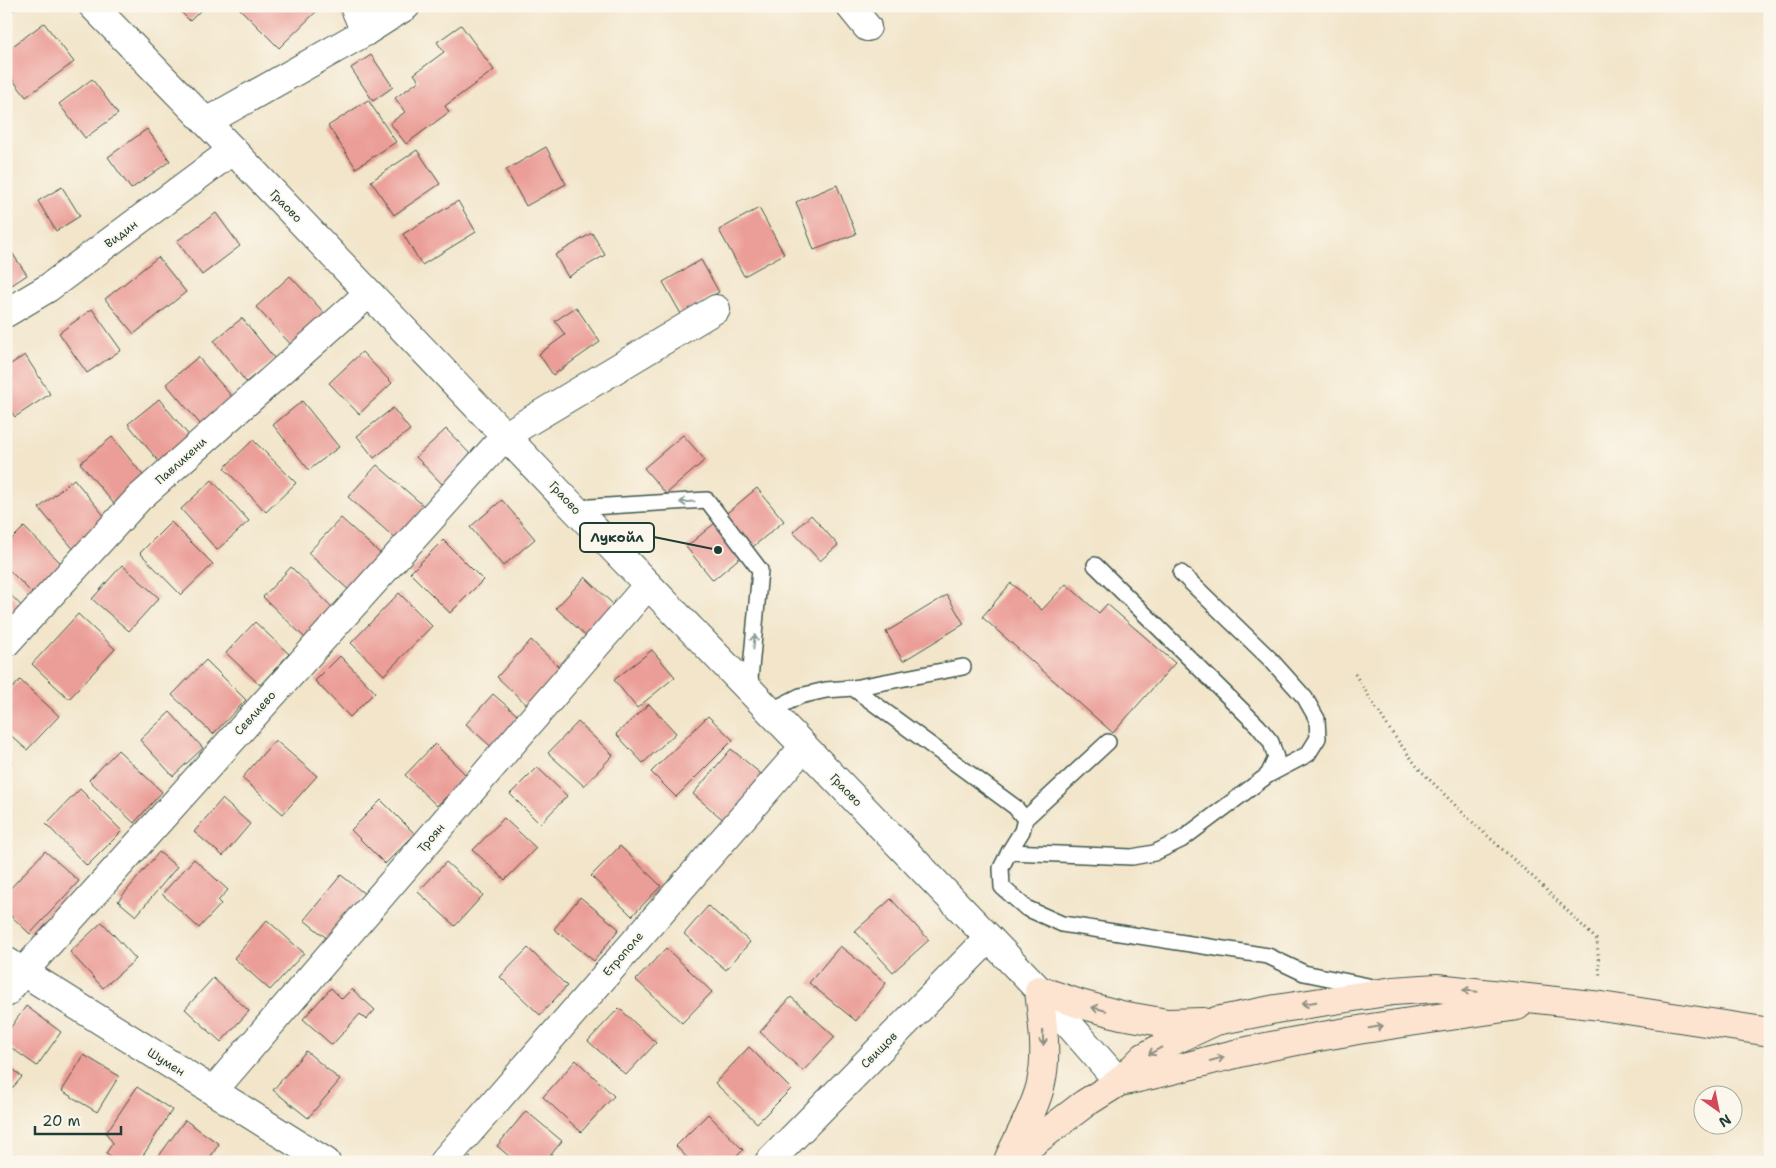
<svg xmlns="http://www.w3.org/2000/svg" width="1776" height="1168" font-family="'Shantell Sans',sans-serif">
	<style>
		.building { fill: #eb9d97 }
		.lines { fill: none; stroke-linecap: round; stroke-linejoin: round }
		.lane-casing { stroke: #3f564a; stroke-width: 18 }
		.street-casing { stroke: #3f564a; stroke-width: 30 }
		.secondary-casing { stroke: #3f564a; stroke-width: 30 }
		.path { stroke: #3f564a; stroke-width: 3; stroke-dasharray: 1 4; stroke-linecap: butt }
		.lane { stroke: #fff; stroke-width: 15 }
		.street { stroke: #fff; stroke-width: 28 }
		.secondary { stroke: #fde4d1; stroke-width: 28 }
		.oneway { stroke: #8f9e9a }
		.oneway2 { stroke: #8e9082 }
		.labels { text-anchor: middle; stroke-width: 4; stroke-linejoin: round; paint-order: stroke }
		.street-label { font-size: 12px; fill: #1f3d34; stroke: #fbf7ec }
		.leader { fill: none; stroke: #1f3d34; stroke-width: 2 }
		.callout-dot { fill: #1f3d34; stroke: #fbf7ec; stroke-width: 2 }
		.callout { fill: #fbf7ec; stroke: #1f3d34; stroke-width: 2 }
		.callout-label { font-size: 14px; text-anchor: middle; font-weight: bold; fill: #1f3d34 }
	</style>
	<rect width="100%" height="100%" fill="#fbf7ec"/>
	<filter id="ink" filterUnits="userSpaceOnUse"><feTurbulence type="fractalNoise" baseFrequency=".02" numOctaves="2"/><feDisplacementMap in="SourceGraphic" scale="10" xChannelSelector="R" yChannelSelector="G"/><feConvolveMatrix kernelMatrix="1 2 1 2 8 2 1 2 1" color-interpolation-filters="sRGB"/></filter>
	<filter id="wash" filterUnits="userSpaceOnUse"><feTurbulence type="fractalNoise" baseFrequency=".0096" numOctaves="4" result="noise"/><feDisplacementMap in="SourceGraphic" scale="20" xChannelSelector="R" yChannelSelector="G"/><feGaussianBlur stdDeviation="1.12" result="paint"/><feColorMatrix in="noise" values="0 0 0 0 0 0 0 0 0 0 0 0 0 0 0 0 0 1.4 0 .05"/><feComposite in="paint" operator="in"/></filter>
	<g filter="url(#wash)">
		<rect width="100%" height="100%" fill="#f2e5ca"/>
		<g id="blocks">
			<g class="building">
				<path d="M6,6H17L18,7L6,15Z"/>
				<path d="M175,6H205L190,21Z"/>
				<path d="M237,6L280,7L322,6L279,48Z"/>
				<path d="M44,23L74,62L26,97L6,71V51Z"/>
				<path d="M461,25L494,70L445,106L449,112L406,144L390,123L405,112L395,98L419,81L414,74L444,52L437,42Z"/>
				<path d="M371,55L393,87L373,101L351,68Z"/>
				<path d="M92,79L118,114L85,138L59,104Z"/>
				<path d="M368,100L396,142L356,168L328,126Z"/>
				<path d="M147,129L170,161L131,189L108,157Z"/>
				<path d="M546,147L566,184L526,206L506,170Z"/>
				<path d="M417,150L440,184L394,215L371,181Z"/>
				<path d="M837,185L856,234L814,250L796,202Z"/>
				<path d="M62,187L80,216L56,231L38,201Z"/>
				<path d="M458,201L476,232L422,265L403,234Z"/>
				<path d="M759,208L784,254L744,276L719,230Z"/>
				<path d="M216,213L240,246L202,275L177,241Z"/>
				<path d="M592,233L605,255L568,277L555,255Z"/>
				<path d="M6,244L27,275L6,289Z"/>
				<path d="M158,257L186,292L134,334L105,299Z"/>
				<path d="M701,260L719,292L681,314L663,282Z"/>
				<path d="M290,276L330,319L296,350L256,307Z"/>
				<path d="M576,307L600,342L553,375L539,354L565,335L555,321Z"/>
				<path d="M92,309L121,350L87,373L59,333Z"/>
				<path d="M242,318L275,359L246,382L214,341Z"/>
				<path d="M362,352L392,383L359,414L329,383Z"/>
				<path d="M25,355L50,394L15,417L6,404V367Z"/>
				<path d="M198,357L234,399L202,426L166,384Z"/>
				<path d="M159,399L191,438L160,463L128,424Z"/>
				<path d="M302,401L339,447L309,470L273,425Z"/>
				<path d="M393,408L410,430L374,458L357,436Z"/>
				<path d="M446,429L474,458L444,486L416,457Z"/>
				<path d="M683,435L705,460L666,494L644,468Z"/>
				<path d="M112,437L146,479L115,505L80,463Z"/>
				<path d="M253,440L296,483L266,512L224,468Z"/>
				<path d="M377,465L425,507L396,539L348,497Z"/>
				<path d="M74,479L110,523L75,551L39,508Z"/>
				<path d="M212,480L249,521L217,550L181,509Z"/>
				<path d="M757,488L784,521L713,580L686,547Z"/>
				<path d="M502,500L535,539L503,566L470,527Z"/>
				<path d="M811,515L838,545L820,561L793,532Z"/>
				<path d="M341,518L383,556L351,592L308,553Z"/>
				<path d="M171,522L213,564L181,595L140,553Z"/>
				<path d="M24,527L64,566L35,596L6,567V545Z"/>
				<path d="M443,540L483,580L450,613L410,573Z"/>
				<path d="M122,565L159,598L129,631L92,599Z"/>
				<path d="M291,567L335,610L306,639L263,597Z"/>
				<path d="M585,577L619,610L590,640L556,608Z"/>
				<path d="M1011,583L1042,610L1066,584L1099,613L1107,604L1175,663L1113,733L982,617Z"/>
				<path d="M6,590L29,614L6,635Z"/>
				<path d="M399,593L432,626L384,675L351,643Z"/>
				<path d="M947,595L964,624L903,661L886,632Z"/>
				<path d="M78,614L115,649L69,699L32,664Z"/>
				<path d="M255,622L289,654L260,685L226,653Z"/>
				<path d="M531,640L563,671L529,707L497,677Z"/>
				<path d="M652,650L675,677L637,708L614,680Z"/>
				<path d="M340,656L375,692L350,717L315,681Z"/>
				<path d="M206,660L246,700L213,734L172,695Z"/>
				<path d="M20,680L59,716L27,750L6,731V695Z"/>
				<path d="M493,694L524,721L497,752L466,724Z"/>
				<path d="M649,704L676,733L643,763L616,734Z"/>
				<path d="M170,712L203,748L173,776L140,740Z"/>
				<path d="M708,716L733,740L676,797L651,772Z"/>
				<path d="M578,722L613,755L584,786L548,753Z"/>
				<path d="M275,740L317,776L283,814L242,778Z"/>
				<path d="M435,744L467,776L437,806L405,775Z"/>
				<path d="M731,749L766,778L727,823L693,794Z"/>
				<path d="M118,750L162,792L134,823L89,780Z"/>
				<path d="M6,756L12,762L6,767Z"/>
				<path d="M537,767L567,796L540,824L510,794Z"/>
				<path d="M80,789L122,831L87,866L46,824Z"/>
				<path d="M222,799L250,824L223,856L194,832Z"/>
				<path d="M381,800L415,834L385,864L351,830Z"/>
				<path d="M504,818L536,848L505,880L473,850Z"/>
				<path d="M620,846L661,886L632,916L591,876Z"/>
				<path d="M45,851L79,881L30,934L6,911V893Z"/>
				<path d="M159,852L177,867L136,916L118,901Z"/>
				<path d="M194,859L228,890L218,901L221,904L199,928L162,894Z"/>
				<path d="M446,862L483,895L455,926L418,892Z"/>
				<path d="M341,875L366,895L329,940L304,920Z"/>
				<path d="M580,897L619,929L594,961L554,929Z"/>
				<path d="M891,899L929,940L893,972L855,931Z"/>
				<path d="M708,906L750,942L726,970L684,934Z"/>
				<path d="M267,920L304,953L270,990L234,958Z"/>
				<path d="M102,922L136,959L103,988L70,952Z"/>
				<path d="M840,946L886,983L856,1021L809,983Z"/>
				<path d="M528,948L567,986L540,1015L500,977Z"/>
				<path d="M666,948L712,992L682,1023L636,980Z"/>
				<path d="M213,978L249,1011L221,1042L185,1009Z"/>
				<path d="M331,988L342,999L352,989L375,1010L366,1020L360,1014L332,1045L303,1019Z"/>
				<path d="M791,997L835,1037L803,1071L760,1032Z"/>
				<path d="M26,1006L61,1032L37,1066L6,1044V1034Z"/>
				<path d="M619,1008L656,1043L626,1075L588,1041Z"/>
				<path d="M749,1047L791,1089L757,1123L715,1083Z"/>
				<path d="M306,1051L340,1080L308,1118L273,1090Z"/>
				<path d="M84,1055L119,1076L97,1112L62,1091Z"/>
				<path d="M576,1060L614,1096L581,1132L543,1097Z"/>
				<path d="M6,1063L22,1077L6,1095Z"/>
				<path d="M137,1087L172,1110L139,1162H120L106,1153L113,1143L106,1133Z"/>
				<path d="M526,1111L562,1141L545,1162H516L497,1146Z"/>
				<path d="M708,1114L743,1150L731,1162H691L676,1146Z"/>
				<path d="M185,1120L219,1144L207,1162H159L156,1160Z"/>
				<path d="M470,1156L476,1162H465Z"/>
			</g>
		</g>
	</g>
	<g filter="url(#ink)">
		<use href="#blocks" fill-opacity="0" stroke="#3f564a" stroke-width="1"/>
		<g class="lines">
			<g class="lane-casing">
				<g id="lane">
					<path d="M574,508L707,500L760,570L749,690"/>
					<path d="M1095,565L1258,726L1271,742L1276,758L1268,775"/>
					<path d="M853,688L963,667"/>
					<path d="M770,711L800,696L826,690L853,688L1015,807L1025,819L1022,831L1009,852L1001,868L1002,887L1026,908L1062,924L1268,956L1304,973L1373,987"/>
					<path d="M1025,819L1108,742"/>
					<path d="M1009,852L1132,857L1154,853L1181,840L1268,775L1308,754L1318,738L1317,719L1305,698L1271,660L1181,573"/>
				</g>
			</g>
			<g class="street-casing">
				<g id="street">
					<path d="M93,6L206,122L574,508L989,938L1039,990L1119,1082"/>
					<path d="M354,6L365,32"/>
					<path d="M850,6L867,27"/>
					<path d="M206,122L365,32L406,6"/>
					<path d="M6,313L48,288L233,150"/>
					<path d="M6,643L139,498L369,293"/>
					<path d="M6,961L326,1162"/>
					<path d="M6,993L23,972L506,435L716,309"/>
					<path d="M213,1091L648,585"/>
					<path d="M443,1162L804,747"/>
					<path d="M769,1162L989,938"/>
				</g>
			</g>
			<g class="secondary-casing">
				<g id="secondary">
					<path d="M1119,1082C1162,1074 1204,1061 1248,1051C1337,1031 1427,1020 1517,1006"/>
					<path d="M1009,1158C1019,1136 1036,1107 1041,1083C1048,1053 1042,1020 1039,990L1080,1004L1121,1015L1167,1023L1203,1022"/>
					<path d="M1008,1162L1084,1104L1119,1082L1144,1057L1175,1040L1216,1021L1276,1009L1393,991L1437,988L1601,1006L1770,1032"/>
				</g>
			</g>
			<path class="path" d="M1355,674L1390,730L1419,769L1468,818L1535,879L1597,940L1600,978"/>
			<use href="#lane" class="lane"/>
			<use href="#street" class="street"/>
			<use href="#secondary" class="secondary"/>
		</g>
		<defs><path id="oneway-shaft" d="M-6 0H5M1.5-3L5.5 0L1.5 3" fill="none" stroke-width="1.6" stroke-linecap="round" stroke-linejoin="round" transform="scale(1.25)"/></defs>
		<g class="oneway">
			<use href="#oneway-shaft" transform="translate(687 502) rotate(177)"/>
			<use href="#oneway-shaft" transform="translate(754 642) rotate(-85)"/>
		</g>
		<g class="oneway2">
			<use href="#oneway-shaft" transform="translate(1470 991) rotate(-174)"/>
			<use href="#oneway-shaft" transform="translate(1309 1003) rotate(171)"/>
			<use href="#oneway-shaft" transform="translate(1099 1009) rotate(-166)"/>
			<use href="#oneway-shaft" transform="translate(1376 1027) rotate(-9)"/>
			<use href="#oneway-shaft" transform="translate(1043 1038) rotate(88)"/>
			<use href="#oneway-shaft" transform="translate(1155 1051) rotate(151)"/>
			<use href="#oneway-shaft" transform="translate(1217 1059) rotate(-15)"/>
		</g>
	</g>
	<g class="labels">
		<g class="street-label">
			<text transform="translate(286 206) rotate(46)" y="4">Граово</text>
			<text transform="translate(121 234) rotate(-37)" y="4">Видин</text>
			<text transform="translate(181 461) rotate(-42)" y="4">Павликени</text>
			<text transform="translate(565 498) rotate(47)" y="4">Граово</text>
			<text transform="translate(255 713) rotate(-48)" y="4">Севлиево</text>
			<text transform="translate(846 790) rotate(46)" y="4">Граово</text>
			<text transform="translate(431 838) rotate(-49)" y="4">Троян</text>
			<text transform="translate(623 954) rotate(-49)" y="4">Етрополе</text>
			<text transform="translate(879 1050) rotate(-45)" y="4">Свищов</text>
			<text transform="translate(166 1062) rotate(32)" y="4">Шумен</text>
		</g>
	</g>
	<path class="leader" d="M718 550L654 537"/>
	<circle class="callout-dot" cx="718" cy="550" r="5"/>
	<rect class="callout" x="580" y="523" width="74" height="29" rx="5"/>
	<g class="callout-label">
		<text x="617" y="542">Лукойл</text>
	</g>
	<rect width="1776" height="1168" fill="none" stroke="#fbf7ec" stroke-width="25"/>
	<g transform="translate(1718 1110) rotate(147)"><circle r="24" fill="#fbf7ec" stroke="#a3ada2"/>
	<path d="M0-4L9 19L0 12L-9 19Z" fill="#d1495b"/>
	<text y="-8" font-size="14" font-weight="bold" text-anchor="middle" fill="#1f3d34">N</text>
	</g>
	<path d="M35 1126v8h86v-8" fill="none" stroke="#1f3d34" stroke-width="2.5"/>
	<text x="42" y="1126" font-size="15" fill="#1f3d34" stroke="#fbf7ec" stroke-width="4" paint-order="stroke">20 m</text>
</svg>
